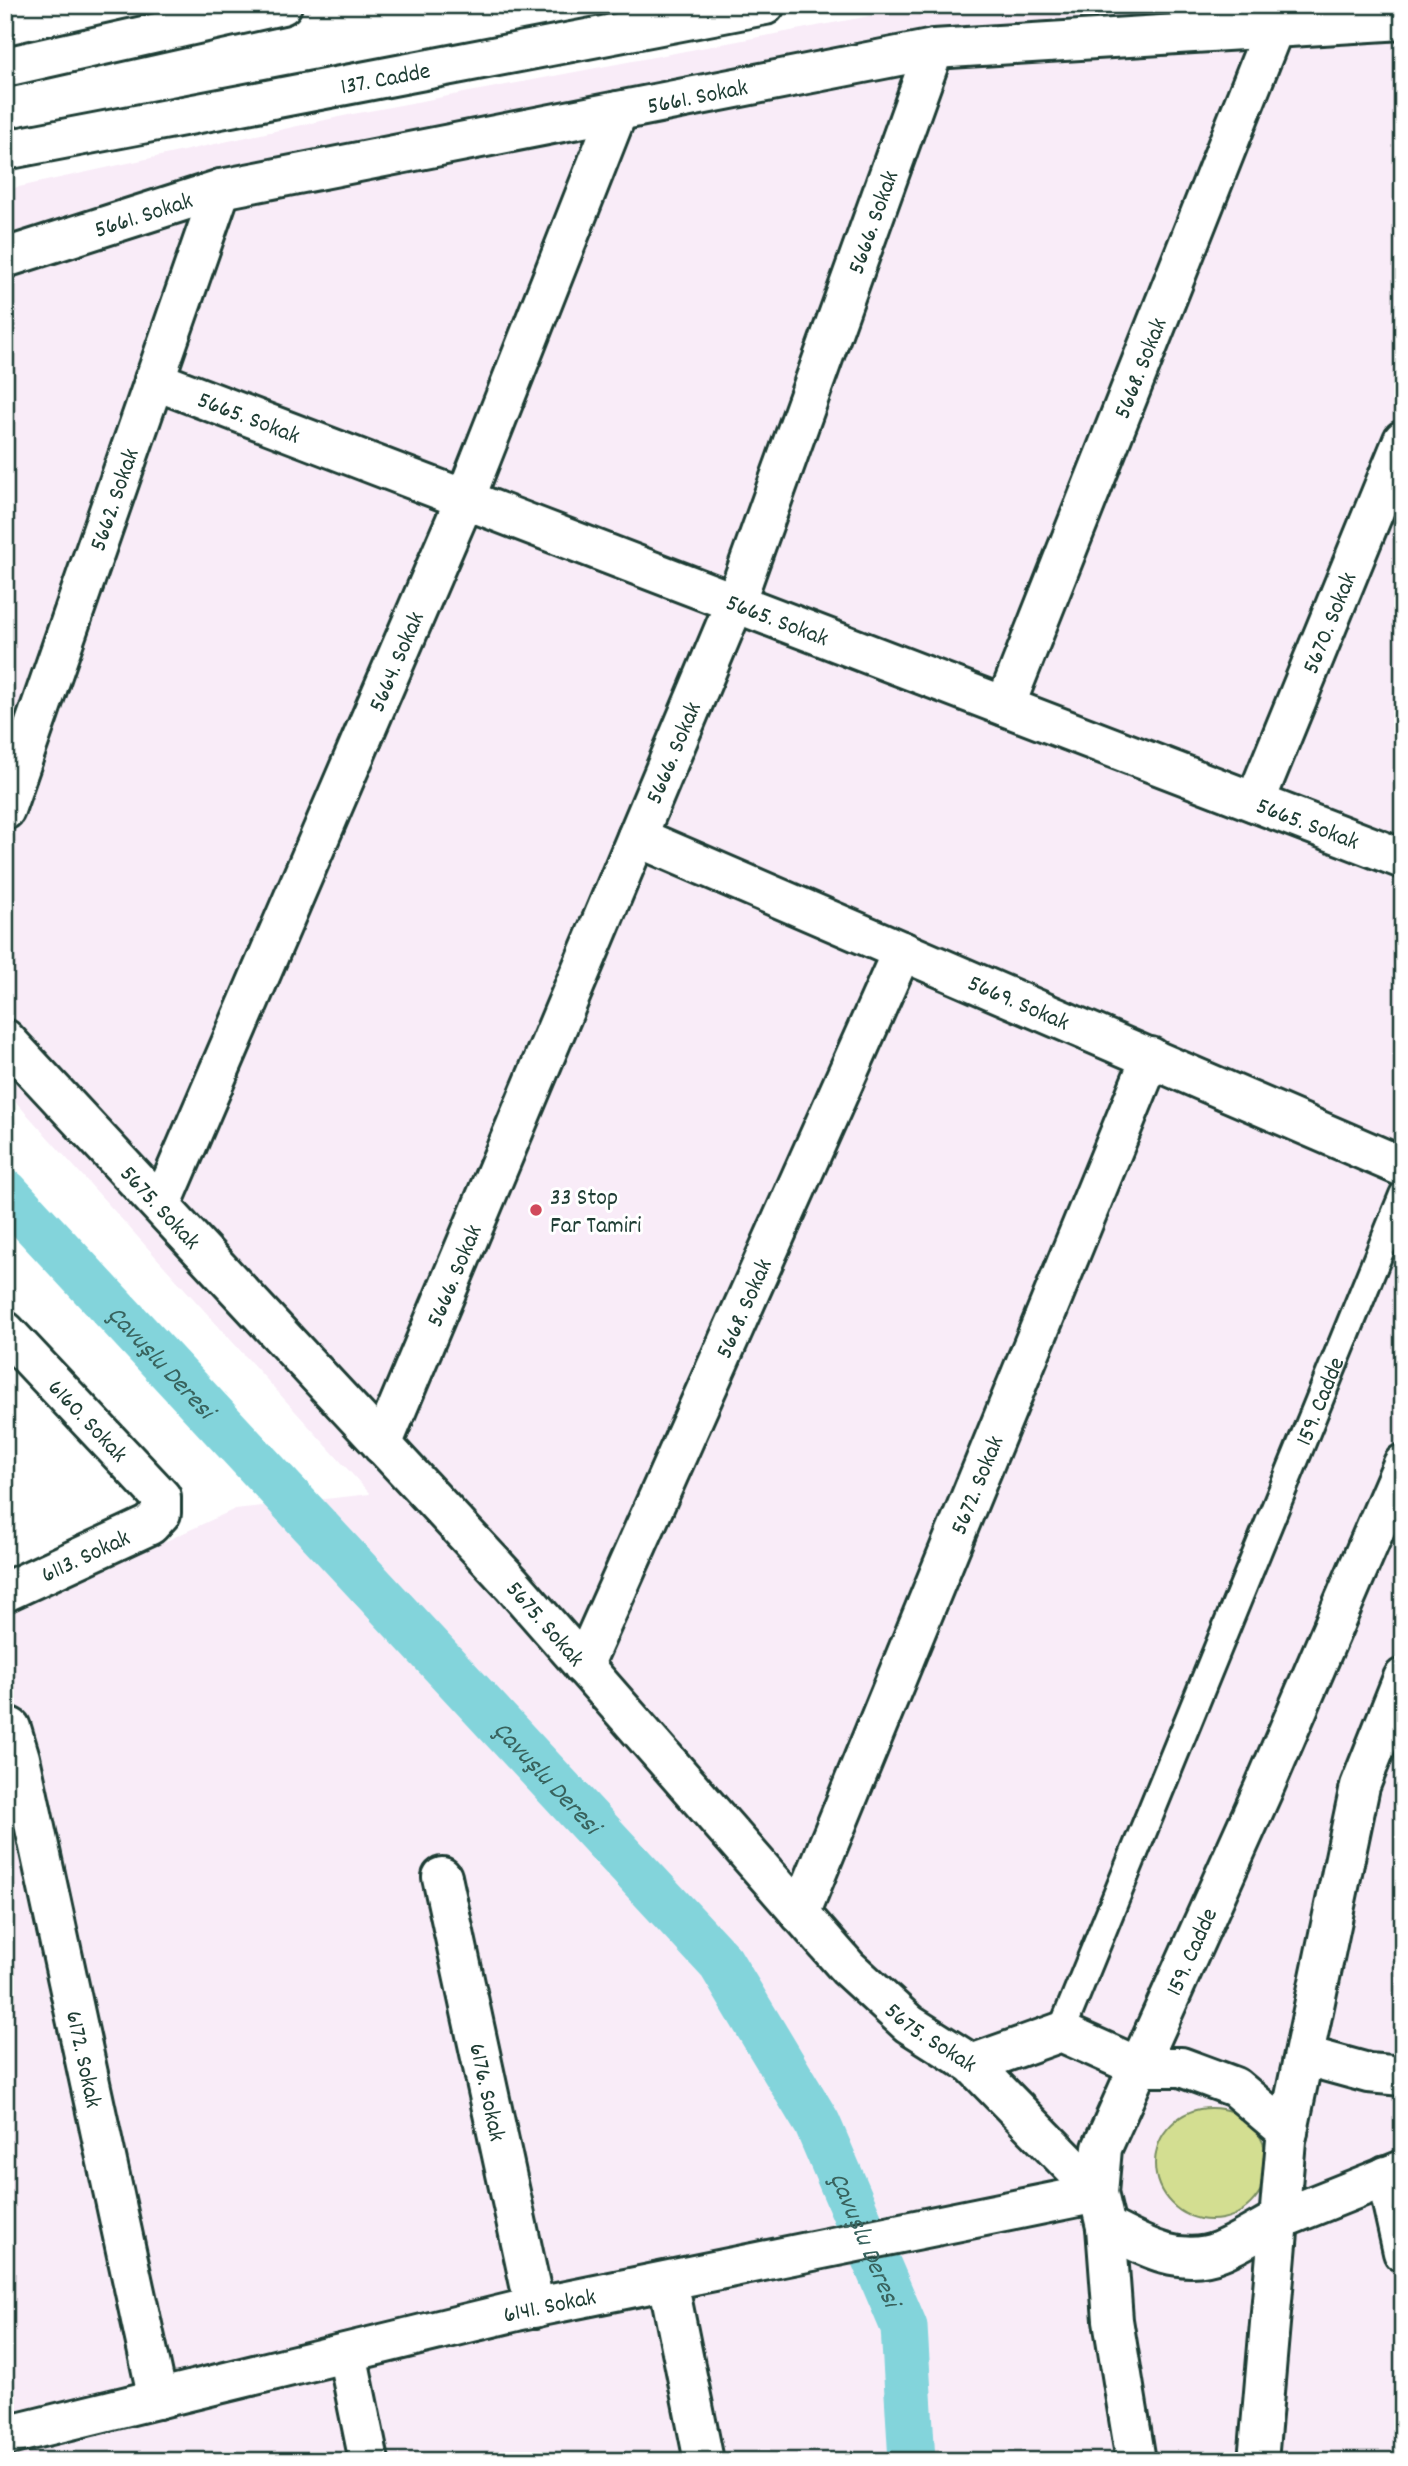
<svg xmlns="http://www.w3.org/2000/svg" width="1408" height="2466" font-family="Dekko,sans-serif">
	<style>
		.built { fill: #f9ecf8 }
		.green { fill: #d3de91; stroke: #798e62; stroke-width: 2 }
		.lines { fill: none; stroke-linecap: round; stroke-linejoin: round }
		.canal { stroke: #83d4db; stroke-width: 47 }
		.service-casing { stroke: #1f3d34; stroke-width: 32 }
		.minor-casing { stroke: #1f3d34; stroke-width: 44 }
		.tertiary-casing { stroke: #1f3d34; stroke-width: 44 }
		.secondary-casing { stroke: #1f3d34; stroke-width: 44 }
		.service { stroke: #fff; stroke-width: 26 }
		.minor { stroke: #fff; stroke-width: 38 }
		.tertiary { stroke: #fff; stroke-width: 38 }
		.secondary { stroke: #fff; stroke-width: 38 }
		.poi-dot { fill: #d1495b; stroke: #fff; stroke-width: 2.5 }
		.labels { text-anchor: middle; stroke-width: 6; stroke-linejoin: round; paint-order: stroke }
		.street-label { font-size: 24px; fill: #1f3d34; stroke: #fff }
		.poi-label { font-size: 24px; fill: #1f3d34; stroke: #fff; text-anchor: start }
		.water-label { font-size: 26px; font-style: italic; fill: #38635e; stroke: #fff }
	</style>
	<rect width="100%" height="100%" fill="#fff"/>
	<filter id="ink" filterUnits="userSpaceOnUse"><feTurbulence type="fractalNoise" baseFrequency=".0143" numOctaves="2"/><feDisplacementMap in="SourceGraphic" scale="14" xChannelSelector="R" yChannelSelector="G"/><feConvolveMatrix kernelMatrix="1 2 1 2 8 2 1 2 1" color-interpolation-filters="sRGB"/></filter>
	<g filter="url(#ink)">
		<path class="built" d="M988,5H1403V2461H5V1616L235,1509L370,1494L5,1090V190L348,115L880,14Z"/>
		<circle class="green" cx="1211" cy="2164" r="56"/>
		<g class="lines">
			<path class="canal" id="s1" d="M5,1192L721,1963L817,2123L904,2327L912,2461"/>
			<g class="service-casing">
				<g id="service">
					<path id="s2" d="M1061,2032L1403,1195"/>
				</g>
			</g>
			<g class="minor-casing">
				<g id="minor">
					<path id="s3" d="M5,258L221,189L934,49L1403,20"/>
					<path id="s4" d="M154,380L1403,859"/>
					<path id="s5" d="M1005,706L1274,28"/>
					<path id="s6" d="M1255,802L1403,440"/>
					<path id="s7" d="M5,810L221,189"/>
					<path id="s8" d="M637,837L1403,1167"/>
					<path id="s9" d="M5,1039L512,1584L848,1968L909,2024L972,2064L1098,2193"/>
					<path id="s10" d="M161,1206L465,499L618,111"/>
					<path id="s11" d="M5,1331L161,1497V1513L150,1525L5,1592"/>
					<path id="s12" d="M382,1445L735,603L934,49"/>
					<path id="s13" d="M583,1666L902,951"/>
					<path id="s14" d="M5,1725L11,1728L20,1758L158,2399"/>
					<path id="s15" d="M442,1877L535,2308"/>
					<path id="s16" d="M800,1914L1151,1057"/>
					<path d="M1306,2056L1368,2073L1403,2076"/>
					<path d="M972,2064L1061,2032L1139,2067"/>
					<path d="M1386,2176L1403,2252"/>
					<path d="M1278,2220L1403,2170"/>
					<path d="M668,2281L704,2461"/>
					<path d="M347,2353L369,2461"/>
					<path id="s17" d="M5,2436L517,2311L1098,2193"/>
				</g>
			</g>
			<g class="tertiary-casing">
				<g id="tertiary">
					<path d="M5,67L282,5"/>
					<path id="s18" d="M5,150L765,5"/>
				</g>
			</g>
			<g class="secondary-casing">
				<g id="secondary">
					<path d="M1139,2067H1181L1235,2087L1288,2132"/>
					<path d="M1106,2227C1141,2245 1180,2268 1220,2251C1240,2243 1259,2230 1278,2220"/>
					<path id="s19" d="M1136,2461L1113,2320L1106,2227L1098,2193L1102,2148L1263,1790L1403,1464"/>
					<path d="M1258,2461L1286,2140L1360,1786L1403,1678"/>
				</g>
			</g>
			<use href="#service" class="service"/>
			<use href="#minor" class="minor"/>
			<use href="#tertiary" class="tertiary"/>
			<use href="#secondary" class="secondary"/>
		</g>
	</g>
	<circle class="poi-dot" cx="536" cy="1210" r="7"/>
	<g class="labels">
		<g class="street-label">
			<text dy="8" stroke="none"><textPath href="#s18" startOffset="387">137. Cadde</textPath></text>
			<text dy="8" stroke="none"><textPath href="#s3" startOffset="712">5661. Sokak</textPath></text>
			<text dy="8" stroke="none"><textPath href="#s3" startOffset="145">5661. Sokak</textPath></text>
			<text dy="8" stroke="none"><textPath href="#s12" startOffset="1318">5666. Sokak</textPath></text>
			<text dy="8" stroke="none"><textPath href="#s5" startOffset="364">5668. Sokak</textPath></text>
			<text dy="8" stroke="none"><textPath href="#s4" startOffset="102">5665. Sokak</textPath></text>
			<text dy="8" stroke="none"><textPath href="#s7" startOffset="329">5662. Sokak</textPath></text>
			<text dy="8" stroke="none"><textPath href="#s4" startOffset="668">5665. Sokak</textPath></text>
			<text dy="8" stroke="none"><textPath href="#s6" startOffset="194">5670. Sokak</textPath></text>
			<text dy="8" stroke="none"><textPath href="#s10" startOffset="593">5664. Sokak</textPath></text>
			<text dy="8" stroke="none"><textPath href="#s12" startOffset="751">5666. Sokak</textPath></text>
			<text dy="8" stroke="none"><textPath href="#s4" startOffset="1236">5665. Sokak</textPath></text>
			<text dy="8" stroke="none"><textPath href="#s8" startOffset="416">5669. Sokak</textPath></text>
			<text dy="8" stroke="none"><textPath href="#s9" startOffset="229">5675. Sokak</textPath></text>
			<text dy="8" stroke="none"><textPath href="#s12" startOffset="184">5666. Sokak</textPath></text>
			<text dy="8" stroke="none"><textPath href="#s13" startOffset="392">5668. Sokak</textPath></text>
			<text dy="8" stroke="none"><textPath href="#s2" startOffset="682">159. Cadde</textPath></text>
			<text dy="8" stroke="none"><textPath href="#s11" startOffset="122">6160. Sokak</textPath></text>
			<text dy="8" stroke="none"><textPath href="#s16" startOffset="464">5672. Sokak</textPath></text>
			<text transform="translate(85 1555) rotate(-25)" y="8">6113. Sokak</text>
			<text dy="8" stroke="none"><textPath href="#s9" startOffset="796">5675. Sokak</textPath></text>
			<text dy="8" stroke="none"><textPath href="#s19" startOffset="532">159. Cadde</textPath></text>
			<text dy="8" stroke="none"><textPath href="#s9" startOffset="1363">5675. Sokak</textPath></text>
			<text dy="8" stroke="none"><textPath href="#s14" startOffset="346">6172. Sokak</textPath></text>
			<text dy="8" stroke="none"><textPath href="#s15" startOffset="220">6176. Sokak</textPath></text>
			<text dy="8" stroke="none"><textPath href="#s17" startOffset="560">6141. Sokak</textPath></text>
		</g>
		<g class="poi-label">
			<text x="550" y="1204">33 Stop<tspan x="550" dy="28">Far Tamiri</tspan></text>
		</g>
		<g class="water-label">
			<text dy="9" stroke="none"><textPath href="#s1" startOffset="231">Çavuşlu Deresi</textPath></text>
			<text dy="9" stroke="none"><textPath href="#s1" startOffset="798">Çavuşlu Deresi</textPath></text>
			<text dy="9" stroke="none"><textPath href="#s1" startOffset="1365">Çavuşlu Deresi</textPath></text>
		</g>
	</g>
	<rect width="1408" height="2466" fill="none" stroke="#fff" stroke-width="28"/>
	<rect x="14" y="14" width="1380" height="2438" fill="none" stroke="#1f3d34" stroke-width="2.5" filter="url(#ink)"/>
</svg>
